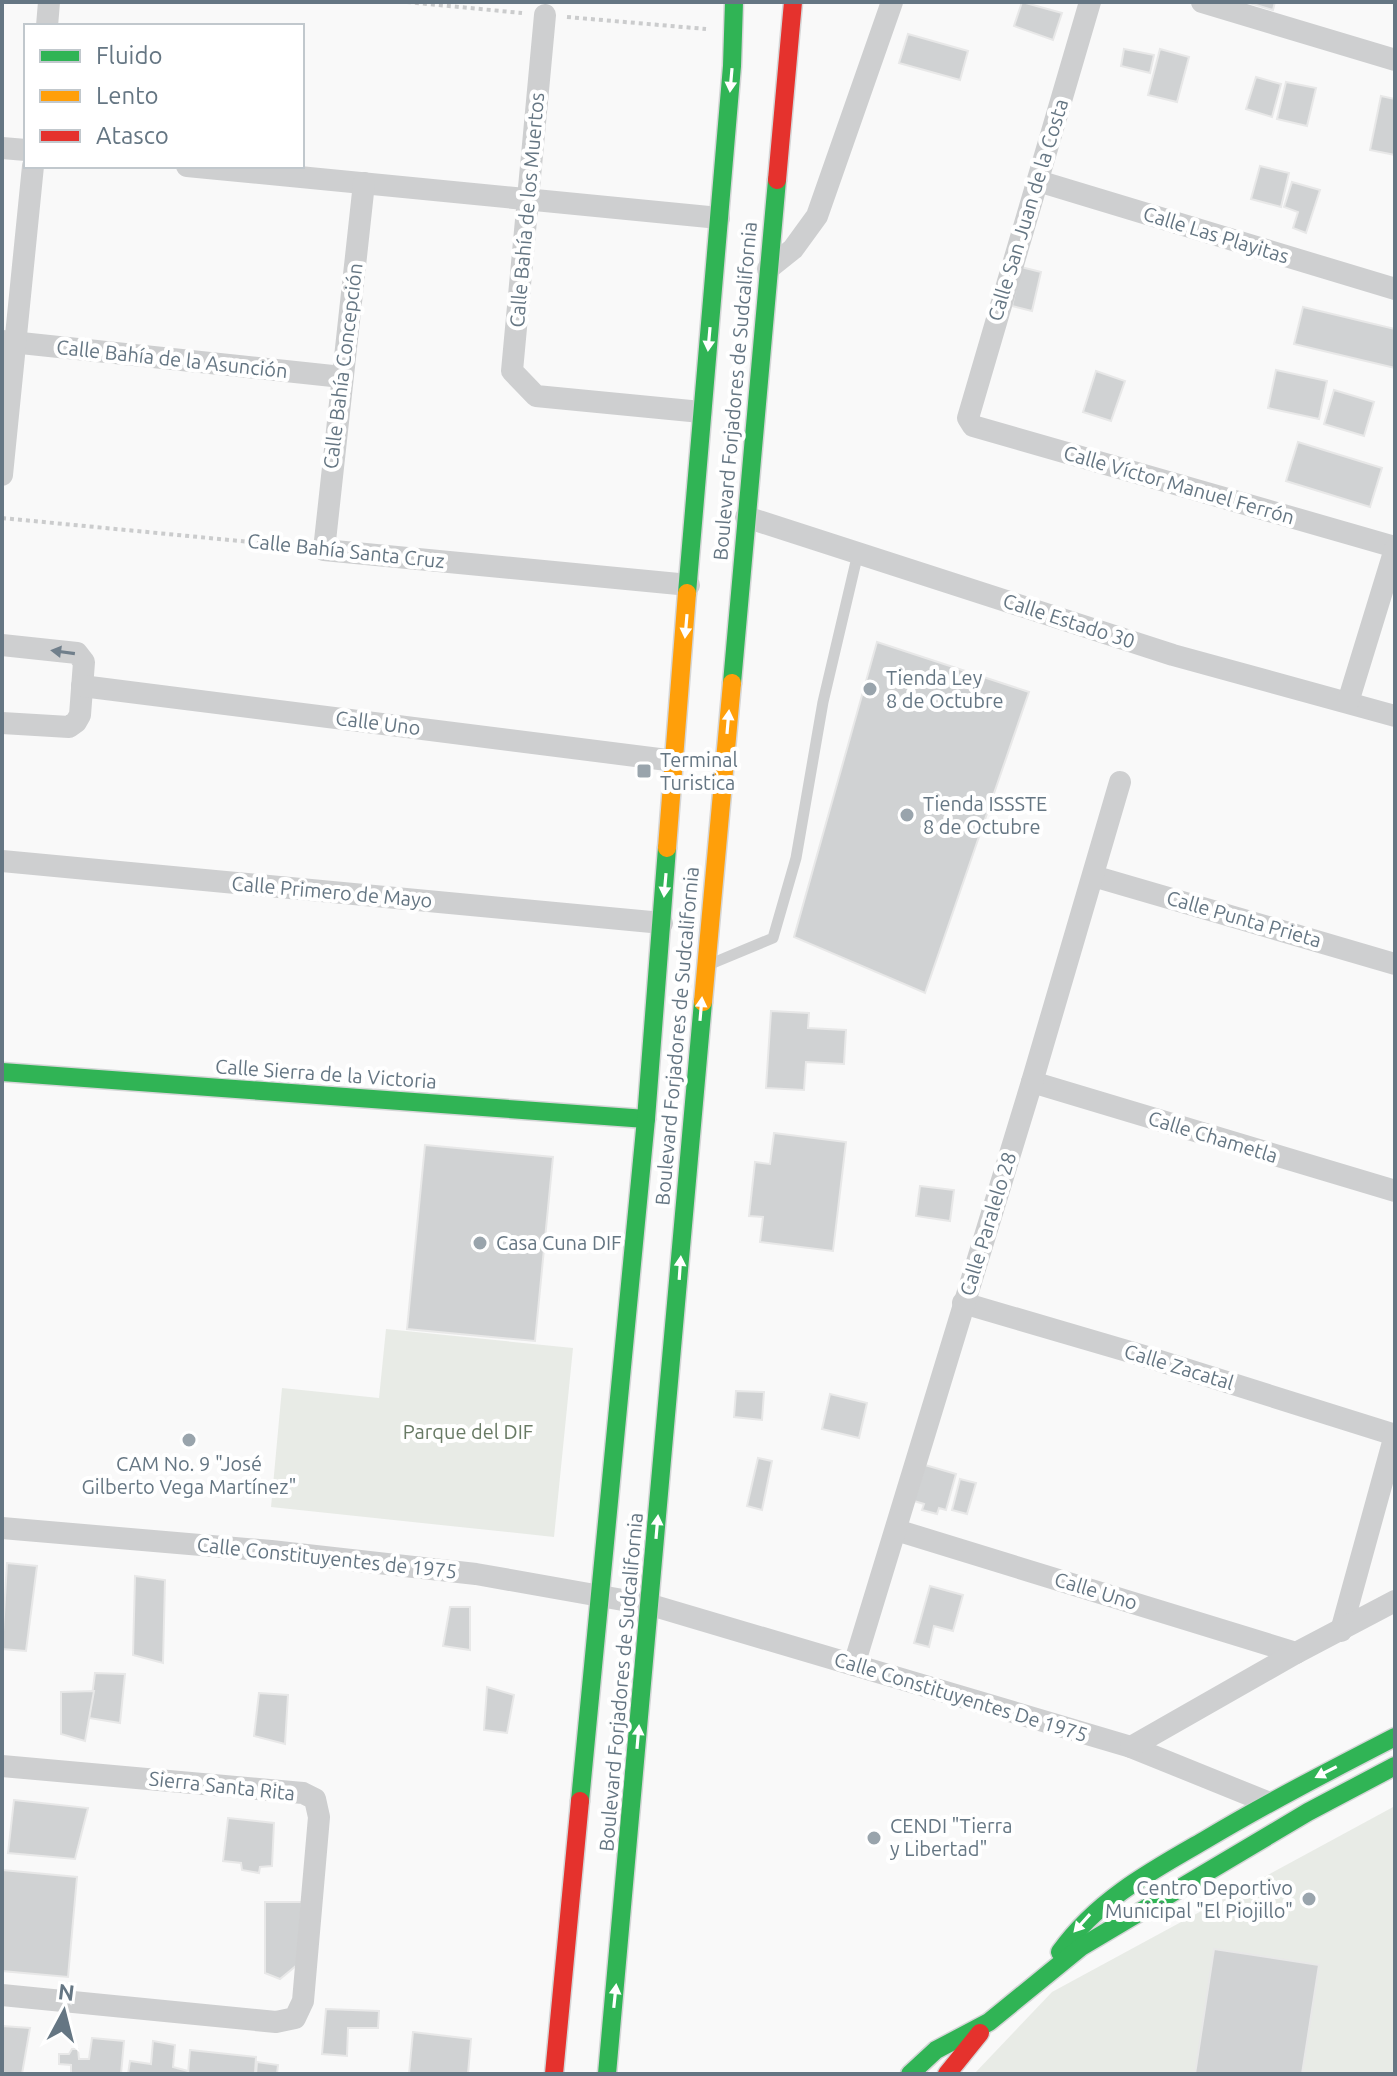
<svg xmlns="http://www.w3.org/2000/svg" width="1397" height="2076" font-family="Ubuntu,sans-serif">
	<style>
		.green { fill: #e8ebe6 }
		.building { fill: #d0d2d3; stroke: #e8e8e8; stroke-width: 2 }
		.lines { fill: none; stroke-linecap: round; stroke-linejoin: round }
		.fast-casing { stroke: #d5d6d7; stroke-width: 21 }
		.slow-casing { stroke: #d5d6d7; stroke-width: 21 }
		.jam-casing { stroke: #d5d6d7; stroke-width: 21 }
		.path { stroke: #cbcccd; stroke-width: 4; stroke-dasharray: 4 4; stroke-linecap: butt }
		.lane { stroke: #cecfd0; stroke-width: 11 }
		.street { stroke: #cecfd0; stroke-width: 22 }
		.fast { stroke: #30b455; stroke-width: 18 }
		.slow { stroke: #ff9f0a; stroke-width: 18 }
		.jam { stroke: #e5322d; stroke-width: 18 }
		.oneway { fill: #fff }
		.oneway2 { fill: #707f8b }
		.poi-dot { fill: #99a4ac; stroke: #fff; stroke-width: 3 }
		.labels { text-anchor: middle; stroke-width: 8; stroke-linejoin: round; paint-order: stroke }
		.street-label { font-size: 20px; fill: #657683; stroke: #fff }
		.poi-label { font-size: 20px; fill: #657683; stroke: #fff; text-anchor: start }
		.park-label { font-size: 20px; fill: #687a64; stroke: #fff }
	</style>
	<rect width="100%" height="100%" fill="#f9f9f9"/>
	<g class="green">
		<path d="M386,1329L573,1348L554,1537L271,1507L282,1388L379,1398Z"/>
		<path d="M1395,1806V2074H974L1052,1992Z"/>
	</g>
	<g class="building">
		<path d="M1022,2L1062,13L1053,40L1014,26Z"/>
		<path d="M1246,2H1275L1273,10Z"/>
		<path d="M908,34L968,51L960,80L899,63Z"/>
		<path d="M1124,49L1154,55L1150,73L1121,66Z"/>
		<path d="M1160,49L1189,57L1177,102L1148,95Z"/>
		<path d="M1256,77L1281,84L1272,117L1246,109Z"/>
		<path d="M1286,82L1316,88L1307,126L1277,119Z"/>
		<path d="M1381,96L1395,99V155L1370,150Z"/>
		<path d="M1260,166L1289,173L1281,207L1251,199Z"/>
		<path d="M1292,182L1320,190L1306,233L1293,228L1298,212L1284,207Z"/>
		<path d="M1021,267L1041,272L1032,311L1012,306Z"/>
		<path d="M1303,307L1395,329V368L1294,344Z"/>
		<path d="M1276,370L1327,381L1319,419L1268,408Z"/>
		<path d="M1096,371L1125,381L1111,421L1083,412Z"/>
		<path d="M1334,390L1374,402L1364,436L1324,424Z"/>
		<path d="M1298,442L1382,468L1370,507L1286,481Z"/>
		<path d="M877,642L1029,692L925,993L794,937Z"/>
		<path d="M771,1011L809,1013L808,1028L846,1030L844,1064L806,1062L804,1090L766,1088Z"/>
		<path d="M774,1133L846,1142L833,1251L760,1242L763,1217L749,1216L755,1162L770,1164Z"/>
		<path d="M425,1145L553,1157L535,1341L407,1329Z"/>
		<path d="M920,1186L954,1190L950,1221L916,1216Z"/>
		<path d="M736,1391L764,1392L762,1420L734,1417Z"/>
		<path d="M830,1394L867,1403L859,1438L822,1429Z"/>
		<path d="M758,1458L772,1461L762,1510L747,1506Z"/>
		<path d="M925,1465L956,1474L946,1510L939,1508L937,1514L922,1510L924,1504L914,1501Z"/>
		<path d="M960,1479L976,1483L967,1514L952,1510Z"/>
		<path d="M7,1563L37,1566L26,1651L2,1649Z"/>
		<path d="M135,1576L165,1580L163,1663L133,1655Z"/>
		<path d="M930,1586L963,1595L953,1631L934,1626L929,1647L914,1643Z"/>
		<path d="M450,1607H470V1650L443,1646Z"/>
		<path d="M95,1673L125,1674L120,1723L89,1718Z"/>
		<path d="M487,1687L514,1695L507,1733L484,1730Z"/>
		<path d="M94,1691L85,1741L61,1734V1692Z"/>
		<path d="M259,1693L288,1695L285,1744L254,1736Z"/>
		<path d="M14,1800L88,1808L75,1859L8,1853Z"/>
		<path d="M228,1818L274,1823L272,1866L260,1867L259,1873L242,1870L241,1863L223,1861Z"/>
		<path d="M2,1870L77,1877L68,1977L2,1971Z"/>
		<path d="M265,1902H302L297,1965L280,1979L265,1973Z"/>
		<path d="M1214,1949L1319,1965L1302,2074H1195Z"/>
		<path d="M326,2009L379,2011L378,2028H348L347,2056L322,2054Z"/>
		<path d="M2,2026L30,2028L22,2074H2Z"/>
		<path d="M413,2032L471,2039L468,2074H409Z"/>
		<path d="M92,2038L124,2041L121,2074H71V2065L59,2064V2054H69L72,2049H78L79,2059H89Z"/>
		<path d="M153,2041L175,2045L173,2067L188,2071L187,2074H128L130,2061L151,2064Z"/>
		<path d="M190,2050L256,2057L255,2074H188Z"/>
		<path d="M257,2062L278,2065L277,2074H256Z"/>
	</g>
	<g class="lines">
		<g class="fast-casing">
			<g id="fast">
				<path d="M687,593L732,66L734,2"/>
				<path d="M732,683L777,180"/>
				<path d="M2,1072L646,1119"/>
				<path d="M580,1801L646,1119L667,848"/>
				<path d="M1060,1952C1097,1900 1151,1871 1205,1840C1267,1803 1331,1770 1395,1737"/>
				<path d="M607,2074L703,1002"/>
				<path d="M910,2074L936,2050L989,2022L1081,1947L1308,1812L1395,1766"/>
			</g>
		</g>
		<g class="slow-casing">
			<g id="slow">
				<path d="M667,848L687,593"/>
				<path d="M703,1002L732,683"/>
			</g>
		</g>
		<g class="jam-casing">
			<g id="jam">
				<path d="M777,180L793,2"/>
				<path d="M554,2074L580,1801"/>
				<path d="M947,2074L980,2033"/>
			</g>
		</g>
		<g class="path">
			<path d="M407,2L522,13"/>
			<path d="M567,17L706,29"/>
			<path d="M2,518L302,547"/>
		</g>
		<path class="lane" d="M713,963L773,938L796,858L823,702L858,553"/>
		<g class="street">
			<path d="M1090,2L968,418L973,426L1395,547"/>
			<path d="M1202,2L1395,60"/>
			<path d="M545,15L512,371L536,396L701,412"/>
			<path d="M47,26L49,2"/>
			<path d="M2,148L26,150"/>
			<path d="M187,166L719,218"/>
			<path d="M1038,181L1395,289"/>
			<path d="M364,183L324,550L689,585"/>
			<path d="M768,269L793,249L817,216L892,2"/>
			<path d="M2,341L342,377"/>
			<path d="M2,475L33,166"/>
			<path d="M746,517L1173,655L1395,716"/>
			<path d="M2,645L77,653L84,662L80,715L76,722L69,727L2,723"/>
			<path d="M82,686L675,761"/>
			<path d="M1348,702L1395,549"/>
			<path d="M2,861L662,923"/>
			<path d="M1093,876L1395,964"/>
			<path d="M1032,1082L1395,1191"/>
			<path d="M963,1303L1144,1356L1395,1435"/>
			<path d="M2,1528L271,1551L476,1574L651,1605L1131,1747L1267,1802"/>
			<path d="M896,1530L1296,1653"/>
			<path d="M1341,1631L1395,1435"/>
			<path d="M854,1665L1032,1082L1120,782"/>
			<path d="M1131,1747L1296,1653L1395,1601"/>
			<path d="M2,1766L303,1793L315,1799L319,1817L303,2001L295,2018L276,2022L2,1995"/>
		</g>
		<use href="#fast" class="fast"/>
		<use href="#slow" class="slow"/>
		<use href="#jam" class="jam"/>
	</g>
	<defs><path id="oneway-solid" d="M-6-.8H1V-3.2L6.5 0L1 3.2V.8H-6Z" transform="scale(2)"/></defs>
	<g class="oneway">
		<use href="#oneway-solid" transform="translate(731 80) rotate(95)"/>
		<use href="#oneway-solid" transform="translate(709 339) rotate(95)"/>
		<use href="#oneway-solid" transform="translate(686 626) rotate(95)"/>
		<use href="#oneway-solid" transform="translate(728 722) rotate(-85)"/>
		<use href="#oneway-solid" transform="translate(665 885) rotate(95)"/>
		<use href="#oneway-solid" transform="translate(701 1009) rotate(-85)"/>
		<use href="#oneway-solid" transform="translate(680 1268) rotate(-86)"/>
		<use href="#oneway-solid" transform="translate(657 1527) rotate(-85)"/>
		<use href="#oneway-solid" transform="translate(638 1737) rotate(-85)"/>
		<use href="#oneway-solid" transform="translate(1326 1772) rotate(153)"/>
		<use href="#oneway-solid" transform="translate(1082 1923) rotate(132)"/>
		<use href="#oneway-solid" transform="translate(615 1996) rotate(-84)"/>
	</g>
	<use class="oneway2" href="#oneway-solid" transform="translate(63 652) rotate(-172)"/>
	<g class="poi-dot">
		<circle cx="870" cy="689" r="8"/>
		<rect x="636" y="763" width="16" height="16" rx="4"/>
		<circle cx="907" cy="815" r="8"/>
		<circle cx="480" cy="1243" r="8"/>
		<circle cx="189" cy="1440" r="8"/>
		<circle cx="874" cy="1838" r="8"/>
		<circle cx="1309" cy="1899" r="8"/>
	</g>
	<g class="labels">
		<g class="street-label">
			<text transform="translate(527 210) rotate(-85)" y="7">Calle Bahía de los Muertos</text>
			<text transform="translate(1028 210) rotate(-73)" y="7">Calle San Juan de la Costa</text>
			<text transform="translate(1216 235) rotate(17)" y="7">Calle Las Playitas</text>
			<text transform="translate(172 359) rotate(6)" y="7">Calle Bahía de la Asunción</text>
			<text transform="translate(343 366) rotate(-83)" y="7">Calle Bahía Concepción</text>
			<text transform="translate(735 391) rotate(-85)" y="7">Boulevard Forjadores de Sudcalifornia</text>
			<text transform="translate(1179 485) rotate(16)" y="7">Calle Víctor Manuel Ferrón</text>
			<text transform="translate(346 551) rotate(6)" y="7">Calle Bahía Santa Cruz</text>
			<text transform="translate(1069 621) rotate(18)" y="7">Calle Estado 30</text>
			<text transform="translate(378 723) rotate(7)" y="7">Calle Uno</text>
			<text transform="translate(332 892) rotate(5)" y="7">Calle Primero de Mayo</text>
			<text transform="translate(1244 919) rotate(16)" y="7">Calle Punta Prieta</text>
			<text transform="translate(677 1036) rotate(-85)" y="7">Boulevard Forjadores de Sudcalifornia</text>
			<text transform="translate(326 1074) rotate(4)" y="7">Calle Sierra de la Victoria</text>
			<text transform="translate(1213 1137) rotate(17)" y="7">Calle Chametla</text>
			<text transform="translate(988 1224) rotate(-73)" y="7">Calle Paralelo 28</text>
			<text transform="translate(1179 1367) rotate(17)" y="7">Calle Zacatal</text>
			<text transform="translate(327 1558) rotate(6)" y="7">Calle Constituyentes de 1975</text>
			<text transform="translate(1096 1591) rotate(17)" y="7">Calle Uno</text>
			<text transform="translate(621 1682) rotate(-85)" y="7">Boulevard Forjadores de Sudcalifornia</text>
			<text transform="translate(961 1697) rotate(17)" y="7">Calle Constituyentes De 1975</text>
			<text transform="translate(222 1786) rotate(6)" y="7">Sierra Santa Rita</text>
		</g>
		<g class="poi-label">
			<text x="886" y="685">Tienda Ley<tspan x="886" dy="23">8 de Octubre</tspan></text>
			<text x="660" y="767">Terminal<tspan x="660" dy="23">Turistica</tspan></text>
			<text x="923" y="811">Tienda ISSSTE<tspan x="923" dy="23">8 de Octubre</tspan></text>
			<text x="496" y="1250">Casa Cuna DIF</text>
			<text x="189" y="1471" text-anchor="middle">CAM No. 9 "José<tspan x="189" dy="23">Gilberto Vega Martínez"</tspan></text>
			<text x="890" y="1833">CENDI "Tierra<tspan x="890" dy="23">y Libertad"</tspan></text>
			<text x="1293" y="1895" text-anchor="end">Centro Deportivo<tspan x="1293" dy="23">Municipal "El Piojillo"</tspan></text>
		</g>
		<g class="park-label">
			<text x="468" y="1439">Parque del DIF</text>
		</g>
	</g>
	<rect width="1397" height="2076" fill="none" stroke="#657683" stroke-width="8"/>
	<rect x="24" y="24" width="280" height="144" fill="#ffffff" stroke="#c1c8cd" stroke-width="2"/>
	<rect x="40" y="50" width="40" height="12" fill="#30b455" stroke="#c1c8cd" stroke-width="2"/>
	<text x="96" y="64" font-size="24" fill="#657683">Fluido</text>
	<rect x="40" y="90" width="40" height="12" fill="#ff9f0a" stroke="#c1c8cd" stroke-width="2"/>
	<text x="96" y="104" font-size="24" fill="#657683">Lento</text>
	<rect x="40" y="130" width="40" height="12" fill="#e5322d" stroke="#c1c8cd" stroke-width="2"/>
	<text x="96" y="144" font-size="24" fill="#657683">Atasco</text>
	<g transform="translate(64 2012) rotate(7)" stroke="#ffffff" stroke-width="6" paint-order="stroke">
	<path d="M0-6L14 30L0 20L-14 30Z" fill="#657683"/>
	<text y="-12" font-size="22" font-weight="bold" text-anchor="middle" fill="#657683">N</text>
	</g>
</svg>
